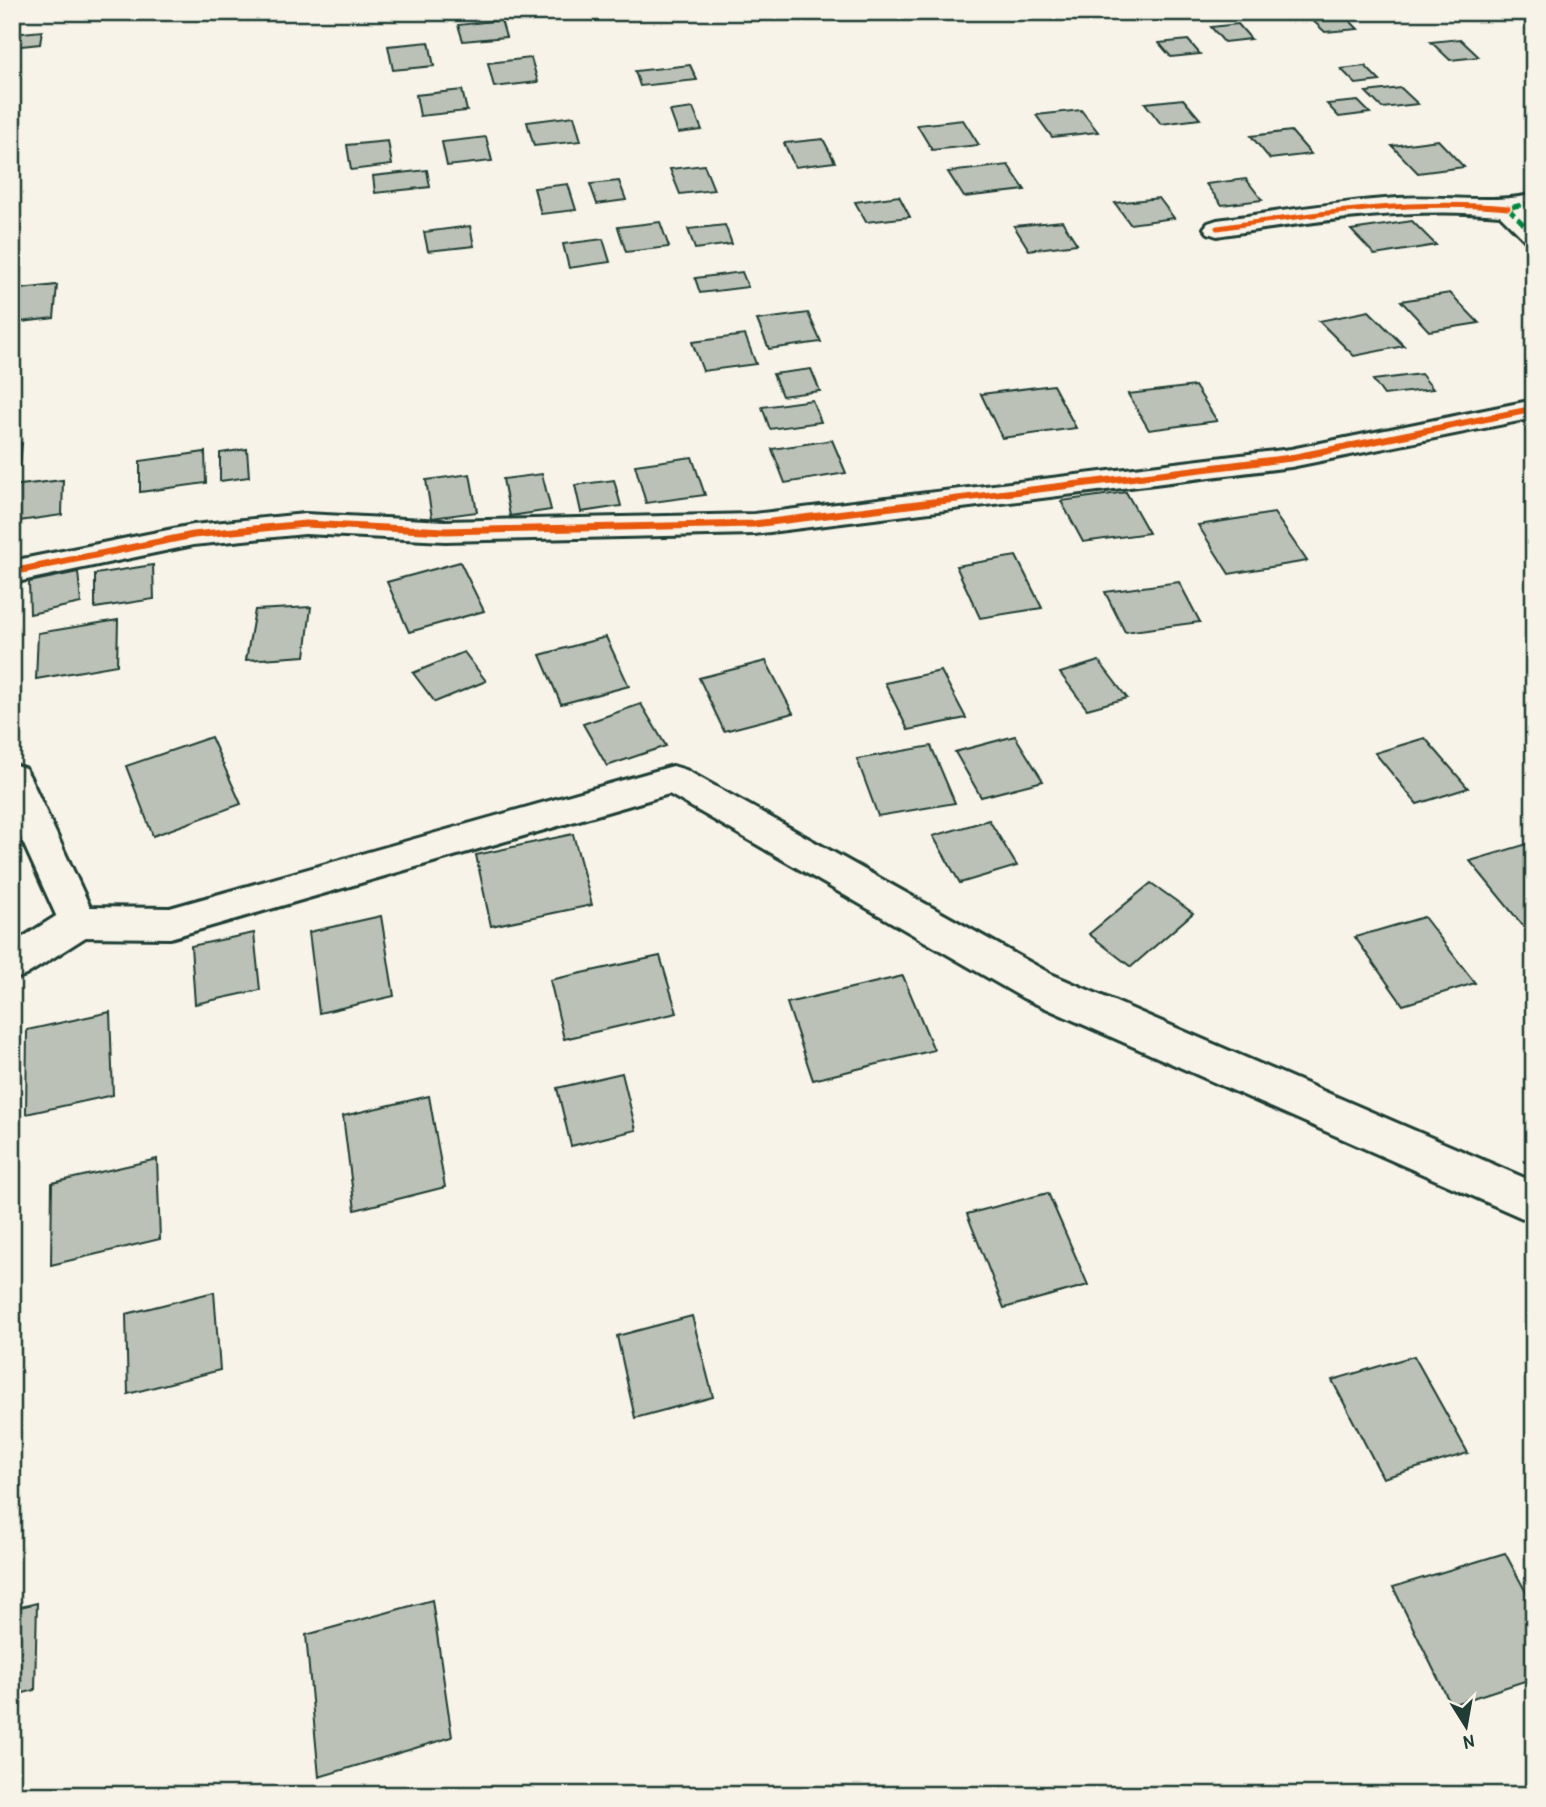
<svg xmlns="http://www.w3.org/2000/svg" width="1546" height="1807" font-family="'Patrick Hand',sans-serif">
	<style>
		.building { fill: #bbc1b6; stroke: #1f3d34; stroke-width: 2 }
		.lines { fill: none; stroke-linecap: round; stroke-linejoin: round }
		.street-casing { stroke: #1f3d34; stroke-width: 6 }
		.secondary-casing { stroke: #1f3d34; stroke-width: 6 }
		.street { fill: #f7f3e8; fill-rule: evenodd }
		.secondary { fill: #f7f3e8; fill-rule: evenodd }
		.quiet { stroke: #00873e; stroke-width: 4.5; stroke-dasharray: 9 4.5; stroke-linecap: butt }
		.cycleway-far1-casing { stroke: #f7f3e8; stroke-width: 8 }
		.cycleway-casing { stroke: #f7f3e8; stroke-width: 10 }
		.cycleway-far1 { stroke: #e8590c; stroke-width: 5 }
		.cycleway { stroke: #e8590c; stroke-width: 7 }
	</style>
	<rect width="100%" height="100%" fill="#f7f3e8"/>
	<filter id="ink" filterUnits="userSpaceOnUse"><feTurbulence type="fractalNoise" baseFrequency=".0143" numOctaves="2"/><feDisplacementMap in="SourceGraphic" scale="14" xChannelSelector="R" yChannelSelector="G"/><feConvolveMatrix kernelMatrix="1 2 1 2 8 2 1 2 1" color-interpolation-filters="sRGB"/></filter>
	<g filter="url(#ink)">
		<g class="building">
			<path d="M1342,13L1358,29L1325,32L1309,17Z"/>
			<path d="M501,20L506,37L463,41L458,25Z"/>
			<path d="M1238,24L1251,39L1224,42L1211,27Z"/>
			<path d="M42,31L40,44L12,47V34Z"/>
			<path d="M1460,39L1479,57L1450,60L1431,42Z"/>
			<path d="M1188,40L1200,54L1171,57L1159,43Z"/>
			<path d="M429,42L434,66L393,70L388,46Z"/>
			<path d="M531,58L538,82L494,87L488,63Z"/>
			<path d="M690,65L697,80L640,86L635,71Z"/>
			<path d="M1365,66L1380,81L1356,84L1341,69Z"/>
			<path d="M1401,88L1418,104L1382,108L1366,92Z"/>
			<path d="M462,90L467,111L420,116L416,95Z"/>
			<path d="M1183,99L1200,119L1161,124L1145,103Z"/>
			<path d="M1358,101L1370,113L1339,117L1327,104Z"/>
			<path d="M693,108L702,130L678,133L670,111Z"/>
			<path d="M1081,110L1098,132L1052,137L1036,115Z"/>
			<path d="M574,116L581,141L534,146L527,122Z"/>
			<path d="M963,120L979,145L932,150L917,125Z"/>
			<path d="M1291,131L1311,154L1270,159L1251,136Z"/>
			<path d="M486,137L492,161L447,166L442,142Z"/>
			<path d="M823,139L835,162L795,167L784,143Z"/>
			<path d="M1438,140L1464,167L1418,173L1392,146Z"/>
			<path d="M388,141L392,165L351,170L347,145Z"/>
			<path d="M704,165L714,190L680,194L670,169Z"/>
			<path d="M1008,165L1025,190L964,197L948,172Z"/>
			<path d="M427,170L430,187L375,193L373,176Z"/>
			<path d="M1246,179L1262,200L1222,205L1206,184Z"/>
			<path d="M619,181L626,200L597,204L590,184Z"/>
			<path d="M568,184L576,210L541,214L534,188Z"/>
			<path d="M899,196L910,217L866,222L855,202Z"/>
			<path d="M1159,198L1174,218L1130,224L1115,203Z"/>
			<path d="M1062,221L1077,244L1029,250L1014,226Z"/>
			<path d="M1412,221L1436,245L1375,255L1351,230Z"/>
			<path d="M660,222L669,247L626,252L618,227Z"/>
			<path d="M725,225L732,244L695,249L688,229Z"/>
			<path d="M470,226L474,246L428,251L424,232Z"/>
			<path d="M603,239L610,262L569,268L563,244Z"/>
			<path d="M742,272L748,287L700,293L695,278Z"/>
			<path d="M57,285L54,318L12,323V290Z"/>
			<path d="M1450,293L1479,323L1429,331L1401,301Z"/>
			<path d="M1369,311L1404,346L1354,356L1319,321Z"/>
			<path d="M808,313L821,342L769,349L757,320Z"/>
			<path d="M745,335L756,364L703,371L692,342Z"/>
			<path d="M811,369L820,391L782,396L773,374Z"/>
			<path d="M1421,374L1433,389L1384,395L1373,380Z"/>
			<path d="M1053,385L1076,428L1002,438L981,394Z"/>
			<path d="M1195,386L1217,421L1149,430L1128,394Z"/>
			<path d="M812,400L821,422L770,429L762,407Z"/>
			<path d="M832,440L846,473L785,483L772,449Z"/>
			<path d="M22,443L20,466L12,467V445Z"/>
			<path d="M247,449L249,477L220,481V453Z"/>
			<path d="M205,452L206,483L140,492V461Z"/>
			<path d="M692,457L705,495L646,503L635,465Z"/>
			<path d="M470,474L477,512L432,518L426,480Z"/>
			<path d="M542,474L551,510L510,516L503,479Z"/>
			<path d="M63,480L62,515L12,522V486Z"/>
			<path d="M614,480L621,506L581,512L575,485Z"/>
			<path d="M1126,492L1149,533L1083,542L1061,501Z"/>
			<path d="M1274,513L1307,561L1229,574L1198,525Z"/>
			<path d="M1016,556L1042,608L980,618L956,566Z"/>
			<path d="M460,562L484,611L409,632L387,582Z"/>
			<path d="M153,565L154,599L95,608V574Z"/>
			<path d="M78,572L81,603L30,614L29,582Z"/>
			<path d="M1179,582L1200,622L1125,632L1105,592Z"/>
			<path d="M311,607L305,656L246,660L255,610Z"/>
			<path d="M118,620L117,665L36,679L38,633Z"/>
			<path d="M606,637L629,686L561,704L540,655Z"/>
			<path d="M464,652L486,681L435,702L413,673Z"/>
			<path d="M766,661L793,713L724,731L699,678Z"/>
			<path d="M1099,661L1127,698L1087,709L1060,673Z"/>
			<path d="M941,671L966,718L908,730L885,683Z"/>
			<path d="M641,704L666,746L607,766L583,724Z"/>
			<path d="M1015,736L1043,781L981,797L955,752Z"/>
			<path d="M211,737L241,804L153,836L126,766Z"/>
			<path d="M1425,738L1468,788L1417,804L1375,753Z"/>
			<path d="M931,746L955,803L878,816L857,759Z"/>
			<path d="M989,820L1017,866L960,883L933,836Z"/>
			<path d="M573,834L592,905L491,926L476,855Z"/>
			<path d="M1534,842V931L1528,932L1470,861Z"/>
			<path d="M1151,883L1193,913L1131,967L1089,934Z"/>
			<path d="M381,916L394,996L319,1013L309,932Z"/>
			<path d="M1424,917L1475,983L1403,1005L1355,937Z"/>
			<path d="M254,933L260,990L195,1004L191,946Z"/>
			<path d="M660,956L677,1013L564,1039L550,980Z"/>
			<path d="M903,976L934,1050L813,1080L787,1003Z"/>
			<path d="M110,1012L113,1095L26,1114L27,1030Z"/>
			<path d="M622,1073L636,1130L571,1146L557,1088Z"/>
			<path d="M429,1096L445,1187L355,1210L343,1116Z"/>
			<path d="M157,1159L160,1239L51,1265L52,1183Z"/>
			<path d="M1048,1193L1088,1285L1004,1308L967,1214Z"/>
			<path d="M214,1292L220,1370L128,1394L126,1314Z"/>
			<path d="M692,1316L713,1397L635,1418L617,1336Z"/>
			<path d="M1414,1356L1468,1453L1383,1478L1332,1380Z"/>
			<path d="M1505,1553L1534,1607V1678L1451,1705L1393,1587Z"/>
			<path d="M432,1600L452,1737L319,1777L306,1635Z"/>
			<path d="M37,1603L35,1690L12,1696V1609Z"/>
		</g>
		<g class="lines">
			<g class="street-casing">
				<g id="street">
					<path d="M1531,195L1534,196V210L1526,212L1534,220V243L1525,240L1500,215C1405,206 1311,222 1217,236L1208,233L1204,228L1208,223L1217,220C1277,212 1337,202 1398,198C1442,195 1489,204 1531,195Z"/>
					<path d="M1534,400V418L1291,467L754,534L445,541L305,534L193,545L12,583V561L193,525L305,514L445,521L754,514L1291,449Z"/>
					<path d="M78,907L92,911L97,922L92,933L26,975L12,980V944L64,911Z"/>
				</g>
			</g>
			<g class="secondary-casing">
				<path id="secondary" d="M12,764L25,768L30,777L90,907L170,908L673,766L686,770L1051,974L1534,1182V1223L1023,998L669,794L170,938L78,937L64,933L12,818Z"/>
			</g>
			<use href="#street" class="street"/>
			<use href="#secondary" class="secondary"/>
			<path class="quiet" d="M1534,202L1508,208L1534,235"/>
			<g class="cycleway-far1-casing">
				<path id="cycleway-far1" d="M1217,228C1314,214 1409,199 1508,208"/>
			</g>
			<g class="cycleway-casing">
				<path id="cycleway" d="M12,572L193,535L305,524L445,531L754,524L1291,458L1534,409"/>
			</g>
			<use href="#cycleway-far1" class="cycleway-far1"/>
			<use href="#cycleway" class="cycleway"/>
		</g>
	</g>
	<rect width="1546" height="1807" fill="none" stroke="#f7f3e8" stroke-width="42"/>
	<rect x="21" y="21" width="1504" height="1765" fill="none" stroke="#1f3d34" stroke-width="2.5" filter="url(#ink)"/>
	<g transform="translate(1466 1726) rotate(169)" stroke="#f7f3e8" stroke-width="5" paint-order="stroke">
	<path d="M0-5L12 26L0 18L-12 26Z" fill="#1f3d34"/>
	<text y="-10" font-size="19" font-weight="bold" text-anchor="middle" fill="#1f3d34">N</text>
	</g>
</svg>
